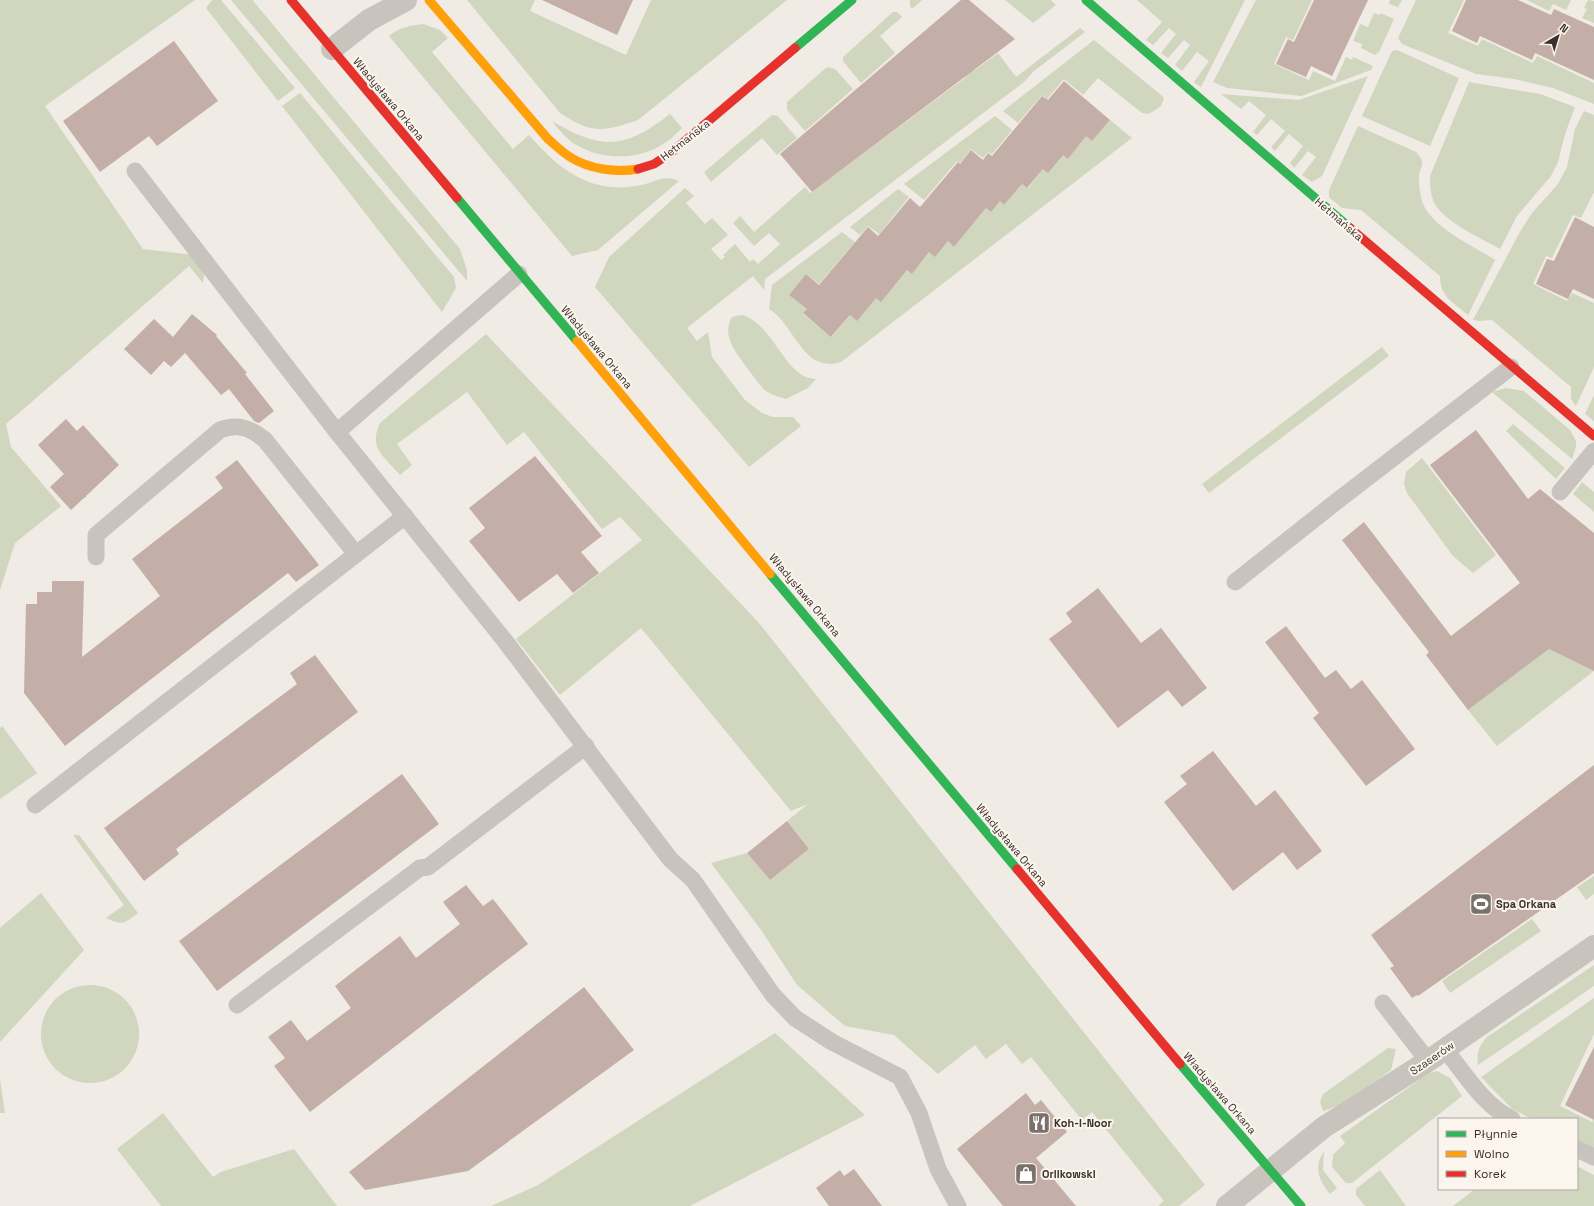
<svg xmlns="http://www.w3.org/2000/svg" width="1594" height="1206" font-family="'Space Grotesk',sans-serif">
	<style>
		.green { fill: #d1d6bf }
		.building { fill: #c3afa7 }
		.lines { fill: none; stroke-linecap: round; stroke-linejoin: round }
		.lane { stroke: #c9c3be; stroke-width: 17 }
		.street { stroke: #c9c3be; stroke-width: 22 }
		.fast { stroke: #30b455; stroke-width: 9 }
		.slow { stroke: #ff9f0a; stroke-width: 9 }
		.jam { stroke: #e5322d; stroke-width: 9 }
		.labels { text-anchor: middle; stroke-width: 4; stroke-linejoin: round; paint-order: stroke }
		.street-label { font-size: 11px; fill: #3b302b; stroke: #fbf5ee }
		.poi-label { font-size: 11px; font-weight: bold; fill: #3b302b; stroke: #fbf5ee; text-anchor: start }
	</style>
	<rect width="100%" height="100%" fill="#f0ebe5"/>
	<g class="green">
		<path d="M0,0H195L45,106L143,249L193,255L205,268L203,283L189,266L6,424L11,447L61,506L15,543L0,590Z"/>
		<path d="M212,0H221L295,88L278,101L206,8Z"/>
		<path d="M231,0H253L254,2L460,249L467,270V281Z"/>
		<path d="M467,0H535L530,11L626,55L651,0H787L638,120C603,132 592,134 560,113Z"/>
		<path d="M910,0H922L912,9L910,6Z"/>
		<path d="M1005,0H1051L1056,5L1033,23Z"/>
		<path d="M1137,0H1245L1201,87L1194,82L1209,61L1197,52L1182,71L1175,65L1190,45L1184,40L1168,58L1161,53L1176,34L1169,28L1153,45L1146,40L1162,22Z"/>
		<path d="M1256,0H1312L1293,40L1286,37L1274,64L1309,80L1313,71L1335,81L1346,57L1352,60L1353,57L1373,66L1371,70L1301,96L1227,88L1213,82Z"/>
		<path d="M1390,0H1402L1398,7L1389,4Z"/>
		<path d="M1416,0H1464L1448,33L1478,46L1482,39L1533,63L1537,56L1594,83V104L1553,88L1514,79L1476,74L1402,44L1398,38Z"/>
		<path d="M1527,0H1571L1566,10L1553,4L1549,11Z"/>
		<path d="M1588,0L1594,1V23L1582,18L1587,9L1584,8Z"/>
		<path d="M893,12H897L902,17L880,36L895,53L861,83L843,61V57Z"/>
		<path d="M1374,13L1380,15L1381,13L1394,19L1379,52L1375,55L1361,48L1362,44L1353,41L1360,24L1368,27Z"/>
		<path d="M423,24L440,30L448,38L432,52L513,149L529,135C560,171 592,195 641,185C657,182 662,174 679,181L598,250L572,256L389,36C400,27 409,26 423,24Z"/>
		<path d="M1080,28L1085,32L1034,71L1024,82L765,279L764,290L753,276L687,328L697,341L708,332L712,357L745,400L762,413L773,417H793L801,426L749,467L595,287L609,257L685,188L694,196L686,203L705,224L712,218L728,235L711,249L721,260L725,257L723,255L735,244L750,262L753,259L758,264L780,244L769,233L754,246L733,223L740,216L754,232L805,187L810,193L812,192L966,77L964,74L972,67L975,70L998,53L1016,77Z"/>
		<path d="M1094,40L1161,95L1164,98L1161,106L1149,114L1142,113L1098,78L1083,95L1064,79L1047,99L1042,95L1018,123L1003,111Z"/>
		<path d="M1397,50L1459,78L1430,146L1362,116L1392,51Z"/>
		<path d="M827,67L835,69L853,89L805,131L787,110V102Z"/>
		<path d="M1368,76L1322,176L1312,182L1302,175L1316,157L1308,151L1294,168L1290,163L1303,146L1289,134L1275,151L1271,147L1285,131L1271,119L1257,135L1253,132L1266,115L1249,101L1241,109L1221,94L1299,100Z"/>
		<path d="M1469,82L1540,94L1575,107L1565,134L1558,162L1551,176L1517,216L1500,249C1481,238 1441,221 1433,200C1430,192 1430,184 1430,176Z"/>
		<path d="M300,93L454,277L456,288L442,312L282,106Z"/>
		<path d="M1584,111L1594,115V192L1581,218L1573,215L1552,258L1546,256L1533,284L1567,301L1572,293L1594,303V367L1576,406L1571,399V387L1492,320L1479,321L1473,320L1521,230L1532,213L1558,184L1567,167L1575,129Z"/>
		<path d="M670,114L682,128C675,135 667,143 658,147C633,161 597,159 573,143C565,137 558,129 552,121C601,150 624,150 670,114Z"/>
		<path d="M772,115L778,116L797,138L777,155L762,138L711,182L704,172Z"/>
		<path d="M995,116L1012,130L992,154L988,152L983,158L971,149L960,163L957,161L924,200L904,184Z"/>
		<path d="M1110,120L1132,138L841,362C802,374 795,324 769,309L772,285L842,232L855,242L819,284L806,274L789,295L807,309L803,314L832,337L850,315L876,298L881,301L907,270L912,274L929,252L935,256L948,241L954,247L986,208L1000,201L1004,205L1022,184L1028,188L1043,169L1063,155L1068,159L1086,136L1092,141Z"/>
		<path d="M1358,126L1416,152C1427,164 1420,165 1419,177C1418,184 1421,198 1423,204C1434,229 1474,246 1495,260L1468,315C1453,302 1440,297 1440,276L1361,210L1342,208L1329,197V190Z"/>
		<path d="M898,189L909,197L879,234L868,226L860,235L850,227Z"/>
		<path d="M742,315C774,324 785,379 816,379L808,388L786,399C779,397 772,395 766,391C760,386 755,378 750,372C739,356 720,337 732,317Z"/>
		<path d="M486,334L759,623L1205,1185L1179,1206H1158L1164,1201L1092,1112L1082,1120L1031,1057L1022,1064L1006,1044L986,1059L975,1045L938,1074L894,1035L845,1026L797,985L761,930L711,863L747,853L770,880L809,849L787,821L808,804L791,811L641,628L560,695L516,639L642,540L620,517L602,529L524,432L507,445L467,392L397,444L412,465L400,475C384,456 368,448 380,423Z"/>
		<path d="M1382,347L1389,356L1209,493L1202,484Z"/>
		<path d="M1506,388L1524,391L1570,430L1576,441V447L1572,459L1492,392Z"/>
		<path d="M1594,395V421L1585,414Z"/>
		<path d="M1513,424L1565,468L1556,479L1506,431Z"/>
		<path d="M1422,458L1496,555L1473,573L1453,556L1407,493L1404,484L1406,472Z"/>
		<path d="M1582,482L1594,492V512L1573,494Z"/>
		<path d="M1549,649L1594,671L1497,746L1468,710Z"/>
		<path d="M2,726L37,773L0,799V728Z"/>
		<path d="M73,835H79L138,913C125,923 122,926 106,918L124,905Z"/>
		<path d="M1594,876V894L1586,900L1577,887Z"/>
		<path d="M41,893L84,950L0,1042V928Z"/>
		<path d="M1532,919L1541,931L1450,993L1442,981Z"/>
		<path d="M1594,965V986L1478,1065C1476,1053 1479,1046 1487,1037Z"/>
		<circle cx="90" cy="1034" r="49"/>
		<path d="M1594,998V1034L1560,1106L1592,1122L1594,1119V1148L1577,1140V1119H1532L1512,1109L1481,1077Z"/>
		<path d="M775,1033L865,1115L690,1206H491L538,1185Z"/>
		<path d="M1388,1048L1396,1049L1391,1070L1346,1103L1323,1111L1320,1102L1323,1094Z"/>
		<path d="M1437,1071L1450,1078L1462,1096L1352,1183H1346L1332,1167L1333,1155L1345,1143L1340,1136L1429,1073Z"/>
		<path d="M0,1079L5,1113H0Z"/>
		<path d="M163,1113L213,1177L221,1172L294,1149L337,1206H161L117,1149Z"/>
		<path d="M1324,1151L1323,1170L1337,1188L1330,1194C1319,1180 1313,1168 1324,1151Z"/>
		<path d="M1577,1166L1594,1175V1206H1453L1475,1189H1577Z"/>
		<path d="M1380,1170L1406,1206H1365L1356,1195V1189Z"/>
	</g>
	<g class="building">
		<path d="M542,0H633L617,35Z"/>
		<path d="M961,0H969L1015,39L812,192L780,154Z"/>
		<path d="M1314,0H1368L1332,76L1311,66L1306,77L1276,64L1288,39L1294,42Z"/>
		<path d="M1466,0H1518L1551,15L1554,9L1594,27V80L1535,53L1532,60L1480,36L1477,43L1452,31Z"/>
		<path d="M174,41L218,101L157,146L149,136L100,172L63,121Z"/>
		<path d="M1064,81L1110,120L1092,141L1086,136L1068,159L1063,155L1048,173L1043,169L1027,188L1022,184L1004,205L1000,201L991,212L986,208L954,247L948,241L935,257L929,252L912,274L907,270L881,302L876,298L857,321L850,315L831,337L803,313L807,309L789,295L806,274L819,285L868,227L878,236L910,198L920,207L958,162L960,164L971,150L983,160L988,153L992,156L1042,96L1048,100Z"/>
		<path d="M1575,217L1594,227V299L1573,289L1568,299L1536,284L1547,259L1554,261Z"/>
		<path d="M192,314L217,335L216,336L247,373L245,374L274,411L259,423L254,421L229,389L221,395L185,353L171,367L164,361L151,375L124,349L154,319L173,337Z"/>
		<path d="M66,419L77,431L83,425L119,465L86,496V498L85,497L71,510L50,487L64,474L38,445Z"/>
		<path d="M1476,430L1528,499L1540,489L1594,533V671L1549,649L1468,710L1426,655L1429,652L1342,540L1364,522L1451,636L1520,583L1430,465Z"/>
		<path d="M535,456L602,536L581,552L599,573L573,593L557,574L519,602L469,541L485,528L469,508Z"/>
		<path d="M237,460L319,565L296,582L288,573L65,746L24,693L26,604H37V592H52V581H84L82,657L160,596L132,559L223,488L215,477Z"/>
		<path d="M1098,588L1141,643L1161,628L1207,688L1182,707L1168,690L1118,728L1049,639L1072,622L1066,613Z"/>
		<path d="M1286,626L1325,678L1336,670L1351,689L1362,680L1415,749L1366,786L1313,718L1319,713L1265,642Z"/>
		<path d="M315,655L358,712L176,849L179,854L144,881L104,828L297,684L290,673Z"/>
		<path d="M1213,751L1256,806L1275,790L1322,851L1297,870L1283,852L1233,891L1164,802L1187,784L1180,776Z"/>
		<path d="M1594,765V873L1418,996L1417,995L1412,998L1390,968L1394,966L1371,935Z"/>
		<path d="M402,774L439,824L217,991L179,941Z"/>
		<path d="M787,821L809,849L770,880L747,853Z"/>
		<path d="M466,885L483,906L493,899L528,944L310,1112L274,1066L285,1058L268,1037L291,1020L307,1041L351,1008L335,986L358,968L400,936L416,958L460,924L443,902Z"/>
		<path d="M584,987L634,1050L468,1171L365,1190L349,1172Z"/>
		<path d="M1594,1047V1120L1565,1105Z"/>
		<path d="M1026,1093L1035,1105L1041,1100L1067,1132L1036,1158L1076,1206H1003L957,1149Z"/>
		<path d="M854,1169L882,1206H829L816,1188L840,1170L844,1176Z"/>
	</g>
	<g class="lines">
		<g class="lane">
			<path d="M135,171L337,432"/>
			<path d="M519,274L337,432L505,641L670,859L693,880L773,995L795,1018L832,1042L900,1077L919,1113L938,1169L958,1206"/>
			<path d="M1560,492L1594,451"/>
			<path d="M96,557V535L220,430C237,423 251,428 265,440L356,554"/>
			<path d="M1235,582L1332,505L1511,367"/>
			<path d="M35,805L405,516"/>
			<path d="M1383,1003L1428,1061"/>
			<path d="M237,1005L420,868L428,867L586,746"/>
			<path d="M1445,1049C1464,1073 1484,1106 1512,1119"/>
			<path d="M1577,1149L1594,1157"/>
		</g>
		<g class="street">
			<path d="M332,49L369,20L406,0"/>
			<path d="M1227,1206L1324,1127L1428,1061L1594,946"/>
		</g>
		<g class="fast">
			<path d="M1086,0L1350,228"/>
			<path d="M795,48L852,0"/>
			<path d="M457,198L577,341"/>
			<path d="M770,574L1017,869"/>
			<path d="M1180,1064L1301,1206"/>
		</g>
		<g class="slow">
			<path d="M429,0L548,139C555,145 562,152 570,157C589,169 616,173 638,169"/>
			<path d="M577,341L770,574"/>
		</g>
		<g class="jam">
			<path d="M291,0L457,198"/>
			<path d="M638,169L654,164L672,152L795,48"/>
			<path d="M1350,228L1594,436"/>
			<path d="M1017,869L1180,1064"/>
		</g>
	</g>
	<defs>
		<g id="stadium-square" transform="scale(1.15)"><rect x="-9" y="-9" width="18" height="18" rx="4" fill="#7a716c" stroke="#fbf5ee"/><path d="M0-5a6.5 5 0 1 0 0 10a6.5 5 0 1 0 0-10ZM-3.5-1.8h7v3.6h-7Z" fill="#fff"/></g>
		<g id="restaurant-square" transform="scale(1.15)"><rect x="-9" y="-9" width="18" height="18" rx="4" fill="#7a716c" stroke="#fbf5ee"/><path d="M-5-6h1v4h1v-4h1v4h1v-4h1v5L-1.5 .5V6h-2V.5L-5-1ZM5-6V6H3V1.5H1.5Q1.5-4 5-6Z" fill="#fff"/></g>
		<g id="shop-square" transform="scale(1.15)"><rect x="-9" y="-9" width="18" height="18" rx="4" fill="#7a716c" stroke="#fbf5ee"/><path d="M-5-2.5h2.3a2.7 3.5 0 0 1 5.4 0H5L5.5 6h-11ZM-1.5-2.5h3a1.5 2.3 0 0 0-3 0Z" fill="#fff"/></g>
	</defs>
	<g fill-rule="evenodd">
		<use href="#stadium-square" x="1481" y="904"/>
		<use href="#restaurant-square" x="1039" y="1123"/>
		<use href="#shop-square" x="1026" y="1174"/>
	</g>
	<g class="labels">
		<g class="street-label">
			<text transform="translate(389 99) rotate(50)" y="4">Władysława Orkana</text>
			<text transform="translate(685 140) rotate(-38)" y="4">Hetmańska</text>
			<text transform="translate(1339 219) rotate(41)" y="4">Hetmańska</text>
			<text transform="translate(597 347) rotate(50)" y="4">Władysława Orkana</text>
			<text transform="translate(805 595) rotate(50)" y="4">Władysława Orkana</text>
			<text transform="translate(1012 845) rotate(50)" y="4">Władysława Orkana</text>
			<text transform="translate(1432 1058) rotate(-34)" y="4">Szaserów</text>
			<text transform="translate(1220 1093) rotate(49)" y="4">Władysława Orkana</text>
		</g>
		<g class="poi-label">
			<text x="1496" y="908">Spa Orkana</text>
			<text x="1054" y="1127">Koh-I-Noor</text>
			<text x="1042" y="1178">Orlikowski</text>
		</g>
	</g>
	<rect x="1438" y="1118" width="140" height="72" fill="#fbf5ee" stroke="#aea6a0"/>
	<rect x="1446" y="1131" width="20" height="6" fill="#30b455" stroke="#aea6a0"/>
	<text x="1474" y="1138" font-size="12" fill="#3b302b">Płynnie</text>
	<rect x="1446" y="1151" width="20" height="6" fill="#ff9f0a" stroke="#aea6a0"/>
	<text x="1474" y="1158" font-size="12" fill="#3b302b">Wolno</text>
	<rect x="1446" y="1171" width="20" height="6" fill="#e5322d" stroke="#aea6a0"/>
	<text x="1474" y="1178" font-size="12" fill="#3b302b">Korek</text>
	<g transform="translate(1558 36) rotate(38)" stroke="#fbf5ee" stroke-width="3" paint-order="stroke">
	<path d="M0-3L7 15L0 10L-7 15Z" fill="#3b302b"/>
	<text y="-6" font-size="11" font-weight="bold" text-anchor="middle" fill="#3b302b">N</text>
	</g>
</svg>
